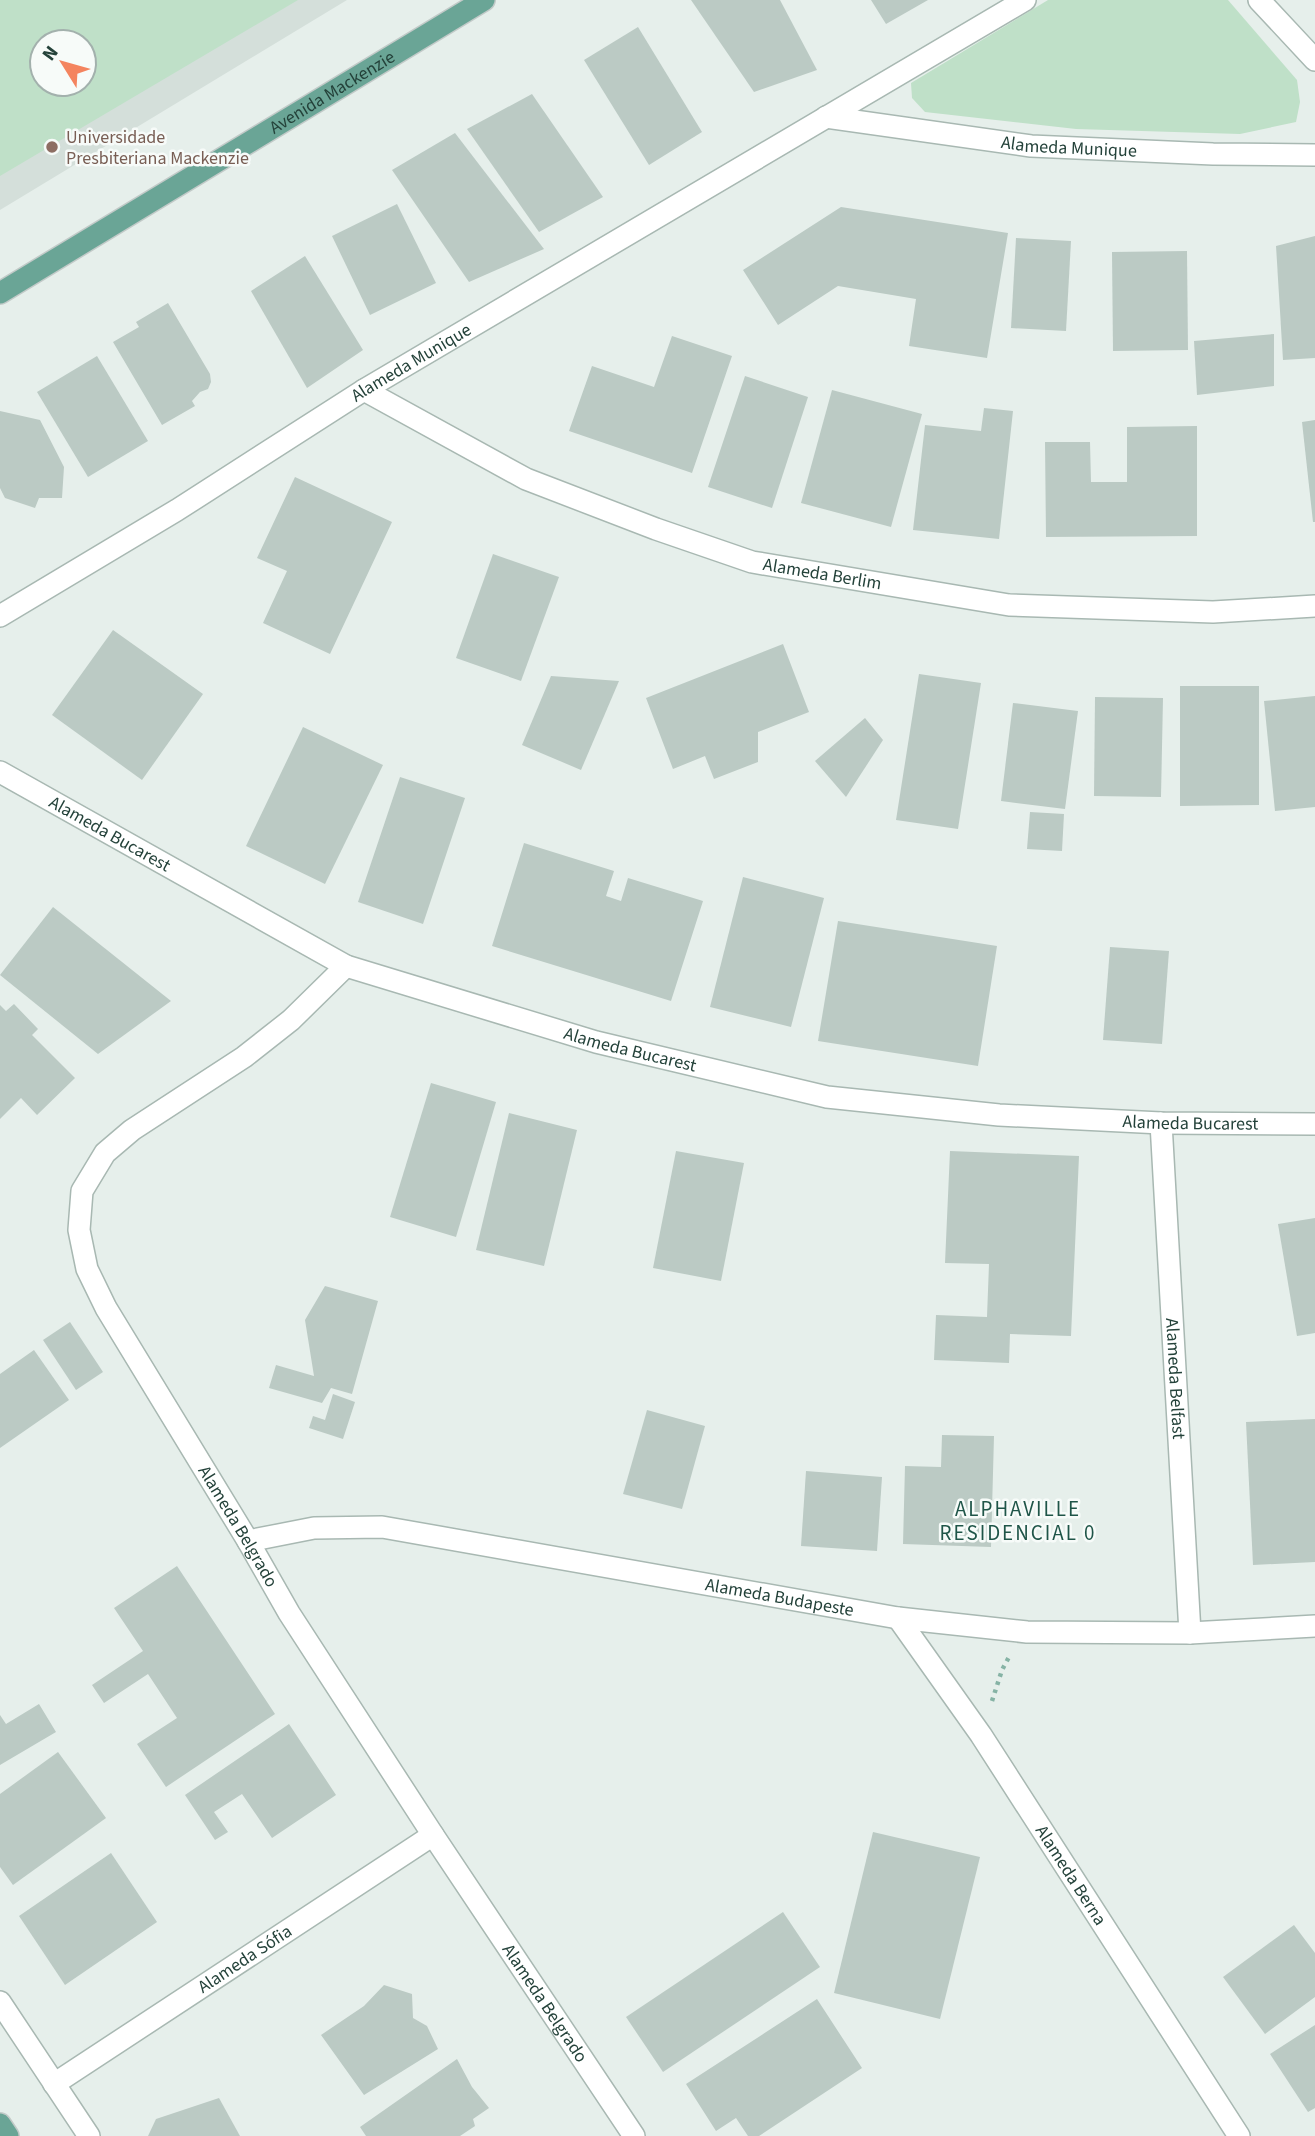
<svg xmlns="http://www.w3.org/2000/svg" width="1315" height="2136" font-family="'Source Sans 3',sans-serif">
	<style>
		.built { fill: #d4dfda; fill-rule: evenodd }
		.green { fill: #bfe0c8; fill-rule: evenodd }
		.building { fill: #bbcac4 }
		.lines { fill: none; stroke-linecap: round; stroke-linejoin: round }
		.minor-casing { stroke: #a8b8b2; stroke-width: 24 }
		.major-casing { stroke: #c2cac8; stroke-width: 24 }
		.path { stroke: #86b3a5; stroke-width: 4.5; stroke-dasharray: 3.5 5; stroke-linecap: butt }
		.minor { stroke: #fff; stroke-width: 21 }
		.major { stroke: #6aa596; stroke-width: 21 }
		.education-dot { fill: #8d6e63; stroke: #f7fbf9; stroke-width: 2.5 }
		.labels { text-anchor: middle; stroke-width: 5; stroke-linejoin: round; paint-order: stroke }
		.street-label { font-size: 18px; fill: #24423a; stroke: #f7fbf9 }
		.education-label { font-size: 18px; fill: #785e54; stroke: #f7fbf9; text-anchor: start }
		.quarter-label { font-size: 21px; letter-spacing: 2px; fill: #1f5548; stroke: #f7fbf9 }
	</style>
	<rect width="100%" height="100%" fill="#e6efeb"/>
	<path class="built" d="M0,0H347L0,210ZM42,42H84V84H42Z"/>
	<g class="green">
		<path d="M0,0H298L0,176ZM84,42V84H42V42Z"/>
		<path d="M1048,0H1228L1297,80L1300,102L1296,122L1240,134L1076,129L925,112L912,98L911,83Z"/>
	</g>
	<g class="building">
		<path d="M691,0H780L817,70L754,92Z"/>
		<path d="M871,0H928L886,24Z"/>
		<path d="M638,27L702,132L649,165L584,60Z"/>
		<path d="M532,94L603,197L539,232L467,129Z"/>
		<path d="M455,133L544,249L469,282L392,170Z"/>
		<path d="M397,204L436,283L370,315L332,236Z"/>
		<path d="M841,207L1008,233L987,358L909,346L916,299L838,286L778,325L743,270Z"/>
		<path d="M1315,236V358L1283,360L1276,246Z"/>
		<path d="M1016,238L1071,241L1066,331L1011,328Z"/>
		<path d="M1187,251L1188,350L1113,351L1112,252Z"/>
		<path d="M305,256L363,350L307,388L251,291Z"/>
		<path d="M168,303L210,374L211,382L208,389L200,392L192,401L195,406L162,425L113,342L139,327L136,322Z"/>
		<path d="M1274,334V386L1197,395L1194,341Z"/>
		<path d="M672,336L732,356L692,473L569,431L592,366L654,387Z"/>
		<path d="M97,356L148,441L88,477L37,392Z"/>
		<path d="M745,376L808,397L772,508L708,487Z"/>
		<path d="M832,390L922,414L891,527L801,503Z"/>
		<path d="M984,408L1013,411L999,539L913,530L925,425L981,431Z"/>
		<path d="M0,411L40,420L64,467L62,498H39L35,508L5,498L0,488Z"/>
		<path d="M1315,420V522H1313L1302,422Z"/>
		<path d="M1197,426V536L1046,537L1045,442H1090L1091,482H1127V427Z"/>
		<path d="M295,477L392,522L330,654L263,623L287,571L257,558Z"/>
		<path d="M493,554L559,577L521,681L456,658Z"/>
		<path d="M113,630L203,694L142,780L52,715Z"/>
		<path d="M783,644L809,712L758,732V762L714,779L705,756L673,769L646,698Z"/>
		<path d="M919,674L981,683L958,829L896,820Z"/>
		<path d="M551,676L619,681L581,770L522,745Z"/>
		<path d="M1180,686H1259V805L1180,806Z"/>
		<path d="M1315,696V807L1275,811L1264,701Z"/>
		<path d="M1095,697L1163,698L1161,797L1094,796Z"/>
		<path d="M1013,703L1078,711L1065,809L1001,801Z"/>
		<path d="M865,718L883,740L846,797L815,761Z"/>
		<path d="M303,727L383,765L325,884L246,846Z"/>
		<path d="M400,777L465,798L423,924L358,902Z"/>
		<path d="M1030,812L1064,814L1062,851L1027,849Z"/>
		<path d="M524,843L614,871L606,896L621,901L628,878L703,901L671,1001L492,946Z"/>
		<path d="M743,877L824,898L791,1027L710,1007Z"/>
		<path d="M53,907L171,1001L98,1054L0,975Z"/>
		<path d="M838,921L997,946L978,1066L818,1041Z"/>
		<path d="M1110,947L1169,951L1162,1044L1103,1040Z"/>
		<path d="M14,1004L38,1029L32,1035L75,1078L37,1115L21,1098L0,1119V1005L6,1011Z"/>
		<path d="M431,1083L496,1102L456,1237L390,1217Z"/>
		<path d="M509,1113L577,1130L544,1266L476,1250Z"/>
		<path d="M676,1151L744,1163L721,1281L653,1268Z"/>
		<path d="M950,1151L1079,1156L1071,1336L1010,1334L1009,1363L934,1360L936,1315L987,1317L989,1264L945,1263Z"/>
		<path d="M1315,1218V1333L1297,1336L1278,1224Z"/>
		<path d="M325,1286L378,1301L352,1394L331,1388L322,1403L269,1388L276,1365L314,1376L305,1320Z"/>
		<path d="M70,1322L103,1372L76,1390L43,1340Z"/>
		<path d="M34,1350L69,1400L0,1448V1374Z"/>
		<path d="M333,1394L355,1402L343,1439L309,1428L313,1416L325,1420Z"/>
		<path d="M647,1410L705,1426L682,1509L623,1494Z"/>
		<path d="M1315,1419V1562L1253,1565L1246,1422Z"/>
		<path d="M942,1435L994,1436L991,1547L903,1544L905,1466L941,1467Z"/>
		<path d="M806,1471L882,1477L877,1551L801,1546Z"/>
		<path d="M177,1566L275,1714L166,1787L137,1744L177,1718L148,1674L104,1703L92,1685L143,1651L114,1608Z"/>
		<path d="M39,1704L56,1732L0,1765V1715L6,1724Z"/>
		<path d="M289,1724L336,1795L272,1838L242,1794L214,1812L228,1832L215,1840L185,1795Z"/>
		<path d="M58,1752L106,1818L13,1885L0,1867V1794Z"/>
		<path d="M873,1832L980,1857L940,2019L834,1993Z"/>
		<path d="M111,1853L157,1922L65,1985L19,1916Z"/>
		<path d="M783,1912L820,1967L663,2072L626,2017Z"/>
		<path d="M1294,1925L1315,1953V1997L1265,2034L1223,1977Z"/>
		<path d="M384,1985L412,1994L413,2018L427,2026L438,2049L364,2095L321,2035L364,2006Z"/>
		<path d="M817,1999L862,2068L759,2136H748L736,2118L716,2131L686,2084Z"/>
		<path d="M1315,2025V2108L1308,2112L1270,2054Z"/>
		<path d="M457,2059L472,2087L489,2108L473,2119L475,2126L460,2136H366L360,2127Z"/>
		<path d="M219,2098L240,2136H148L156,2119Z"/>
	</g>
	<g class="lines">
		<g class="minor-casing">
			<g id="minor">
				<path d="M1259,0L1315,60"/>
				<path id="s1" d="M826,117L1031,146L1213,154L1315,155"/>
				<path id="s2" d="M364,390L526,479L656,529L752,562L1009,605L1213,612L1315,606"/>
				<path id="s3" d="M0,616L177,510L364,390L1025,0"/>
				<path id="s4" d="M0,772L346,966L596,1042L827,1097L999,1115L1161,1123L1315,1124"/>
				<path id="s5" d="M346,966L291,1020L244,1057L132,1130L105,1153L82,1191L79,1230L87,1269L106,1308L248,1541L289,1613L433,1835L634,2136"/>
				<path id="s6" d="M1161,1123L1190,1633"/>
				<path id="s7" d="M248,1541L314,1528L382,1527L898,1618L1027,1632L1190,1633L1315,1626"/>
				<path id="s8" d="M898,1618L981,1735L1239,2136"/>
				<path d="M0,2002L89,2136"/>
				<path id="s9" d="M54,2084L433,1835"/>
			</g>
		</g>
		<g class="major-casing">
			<g id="major">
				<path id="s10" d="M0,293L484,0"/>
				<path d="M0,2124L8,2136"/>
			</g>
		</g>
		<path class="path" d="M992,1701L1002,1670L1009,1657"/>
		<use href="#minor" class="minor"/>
		<use href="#major" class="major"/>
	</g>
	<circle class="education-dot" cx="52" cy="147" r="7"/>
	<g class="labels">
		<g class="street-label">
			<text dy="6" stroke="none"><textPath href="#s10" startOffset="388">Avenida Mackenzie</textPath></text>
			<text dy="6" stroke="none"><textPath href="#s1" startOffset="245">Alameda Munique</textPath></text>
			<text dy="6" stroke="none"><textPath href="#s3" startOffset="483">Alameda Munique</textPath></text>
			<text dy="6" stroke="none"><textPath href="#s2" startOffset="497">Alameda Berlim</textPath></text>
			<text dy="6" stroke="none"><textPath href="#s4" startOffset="126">Alameda Bucarest</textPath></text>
			<text dy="6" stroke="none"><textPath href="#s4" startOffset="693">Alameda Bucarest</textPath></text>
			<text dy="6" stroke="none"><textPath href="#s4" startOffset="1260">Alameda Bucarest</textPath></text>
			<text dy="6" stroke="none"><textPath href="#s6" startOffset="256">Alameda Belfast</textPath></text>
			<text dy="6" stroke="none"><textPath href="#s5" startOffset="728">Alameda Belgrado</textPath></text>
			<text dy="6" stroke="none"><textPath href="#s7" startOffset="539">Alameda Budapeste</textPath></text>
			<text dy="6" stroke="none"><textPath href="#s8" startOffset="310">Alameda Berna</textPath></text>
			<text dy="6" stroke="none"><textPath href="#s9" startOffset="228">Alameda Sófia</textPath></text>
			<text dy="6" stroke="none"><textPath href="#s5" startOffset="1295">Alameda Belgrado</textPath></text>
		</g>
		<g class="education-label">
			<text x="66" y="143">Universidade<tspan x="66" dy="21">Presbiteriana Mackenzie</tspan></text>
		</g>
		<g class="quarter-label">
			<text x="1018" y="1516">ALPHAVILLE<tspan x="1018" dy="24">RESIDENCIAL 0</tspan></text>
		</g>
	</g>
	<g transform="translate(63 63) rotate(307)"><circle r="33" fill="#f7fbf9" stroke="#a3b1ad" stroke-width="2"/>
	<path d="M0-5L12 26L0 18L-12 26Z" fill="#f4845f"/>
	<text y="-10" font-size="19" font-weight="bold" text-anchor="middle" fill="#24423a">N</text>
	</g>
</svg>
